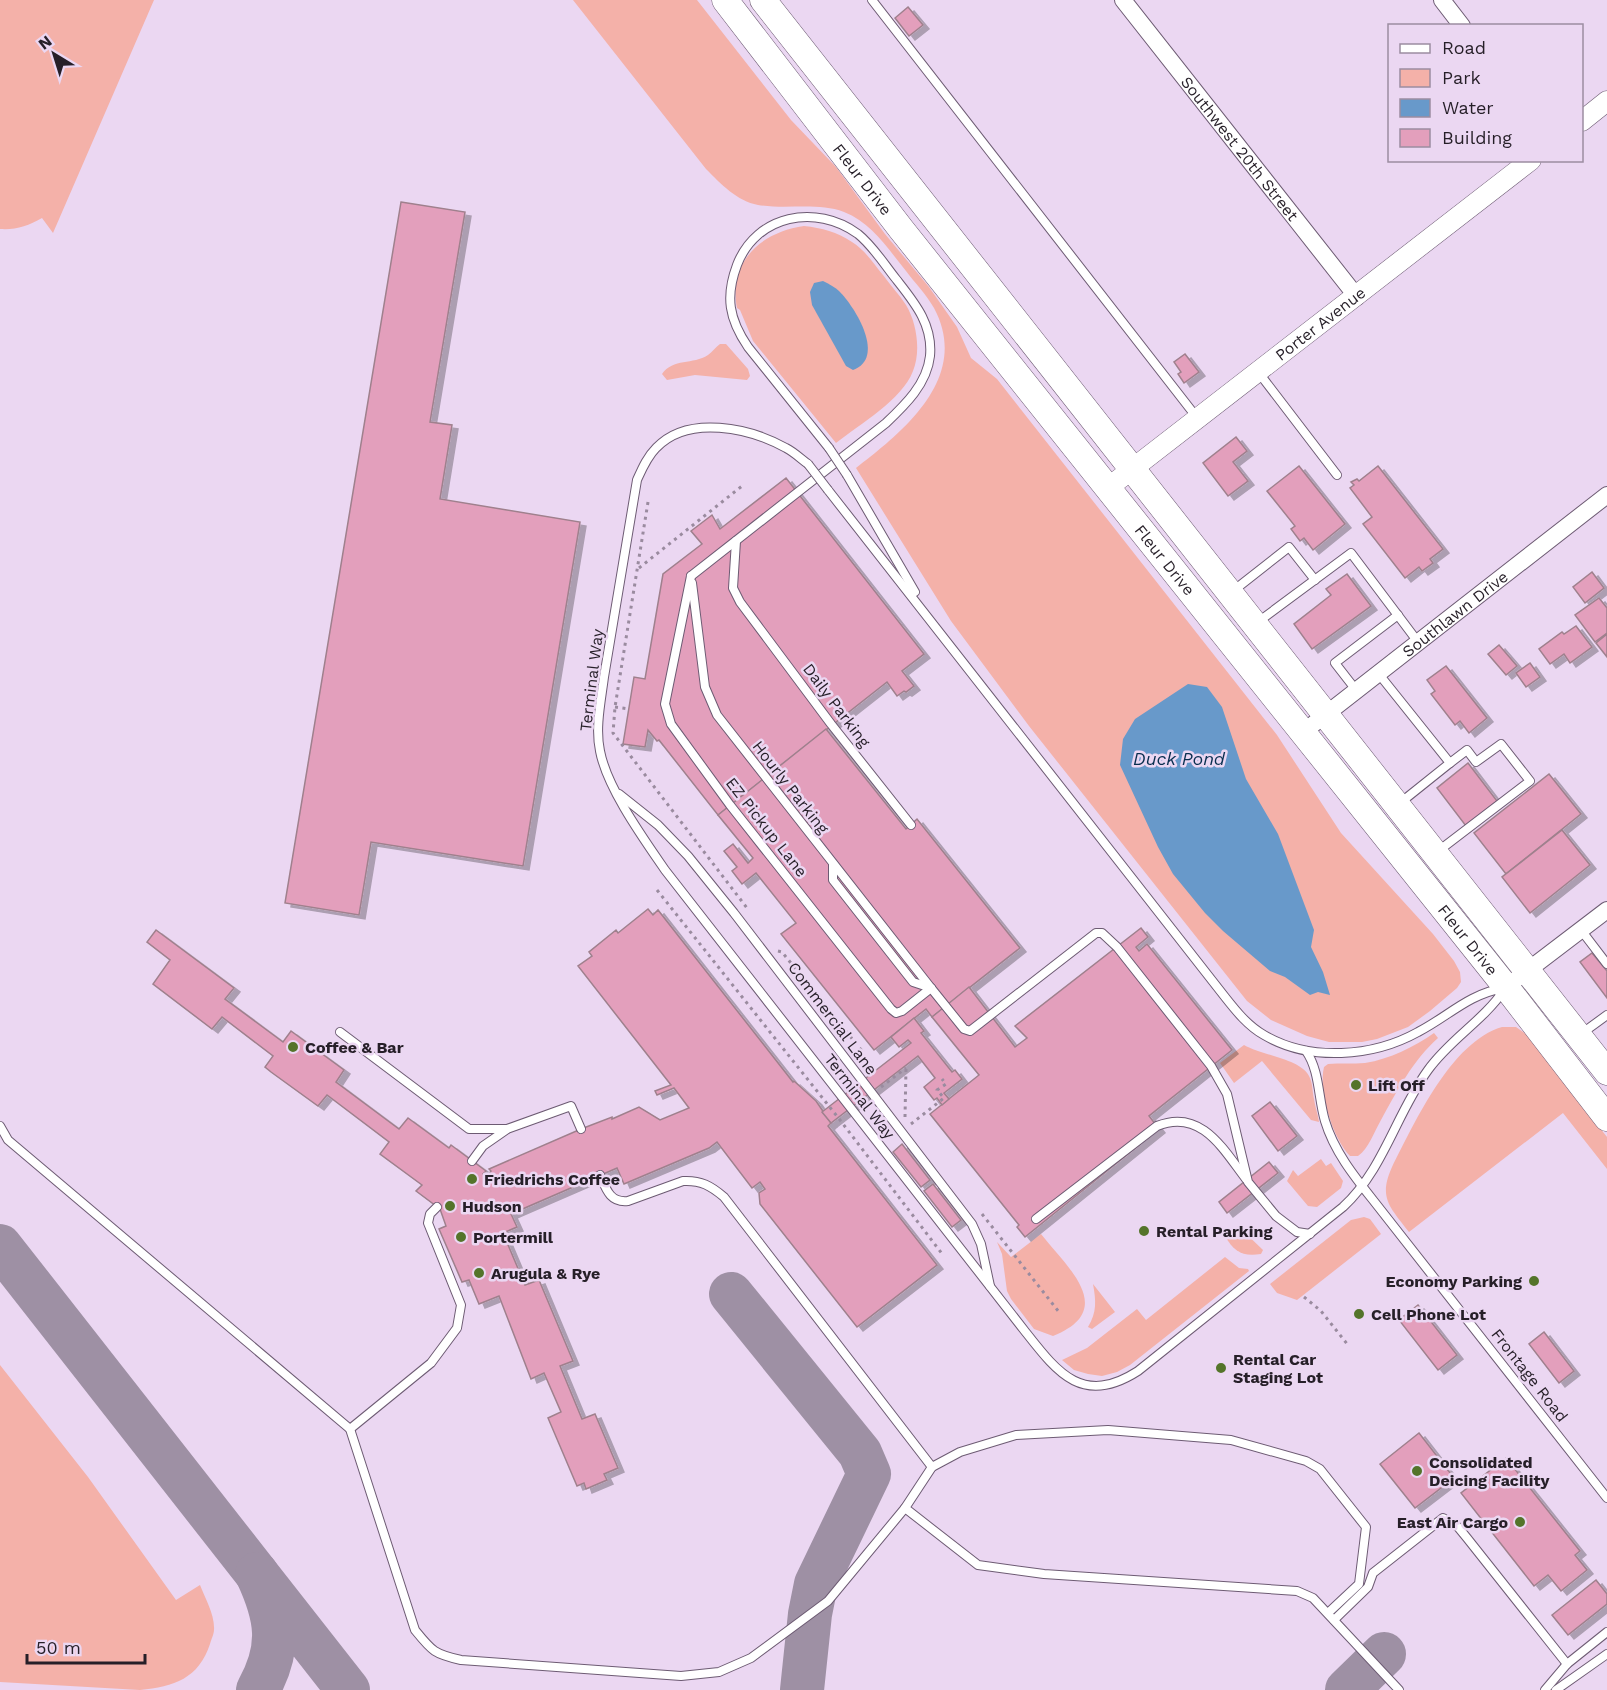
<svg xmlns="http://www.w3.org/2000/svg" width="1607" height="1690" font-family="'Work Sans',sans-serif">
	<style>
		.green { fill: #f4b1a9 }
		.water { fill: #6899ca }
		.lines { fill: none; stroke-linecap: round; stroke-linejoin: round }
		.taxiway { stroke: #9e90a4; stroke-width: 44 }
		.building { fill: #e39fbc; stroke: #9f808d; stroke-width: 1.5; filter: url(#shadow) }
		.service-casing { stroke: #6d5b73; stroke-width: 10 }
		.minor-casing { stroke: #6d5b73; stroke-width: 18 }
		.tertiary-casing { stroke: #6d5b73; stroke-width: 21 }
		.primary-casing { stroke: #6d5b73; stroke-width: 27 }
		.path { stroke: #9a8b9f; stroke-width: 3; stroke-dasharray: 3 4.5; stroke-linecap: butt }
		.service { stroke: #fff; stroke-width: 8 }
		.minor { stroke: #fff; stroke-width: 16 }
		.tertiary { stroke: #fff; stroke-width: 20 }
		.primary { stroke: #fff; stroke-width: 26 }
		.service-bridge-casing { stroke: #6d5b73; stroke-width: 10; stroke-linecap: butt }
		.service-bridge { stroke: #fff; stroke-width: 8 }
		.poi-dot { fill: #54742a; stroke: #ebd7f2; stroke-width: 2 }
		.labels { text-anchor: middle; stroke-width: 5; stroke-linejoin: round; paint-order: stroke }
		.street-label { font-size: 16px; fill: #261f28; stroke: #ebd7f2 }
		.poi-label { font-size: 16px; font-weight: bold; fill: #261f28; stroke: #ebd7f2; text-anchor: start }
		.water-label { font-size: 18px; font-style: italic; fill: #082e4f; stroke: #ebd7f2 }
	</style>
	<defs>
		<filter id="shadow"><feDropShadow dx="6" dy="4" stdDeviation="0" flood-color="#0004"/></filter>
	</defs>
	<rect width="100%" height="100%" fill="#ebd7f2"/>
	<g class="green">
		<path d="M0,0H154L53,233L42,218C28,226 16,230 0,229Z"/>
		<path d="M573,0H697L791,120L836,167L885,234L929,287L957,327L971,358L997,379L1277,735L1341,833L1433,934L1454,961L1460,972L1461,982L1457,988L1430,1011L1408,1027L1377,1039L1362,1042H1329L1307,1036L1271,1020L1247,1001L1029,726L951,621L856,468C904,431 971,377 934,308C926,294 915,283 906,271C888,249 872,223 844,212C817,202 787,210 758,205C737,201 721,184 706,169Z"/>
		<path d="M804,226C822,228 837,232 852,242C865,250 873,263 883,275C890,285 899,294 906,305C917,323 921,352 913,371C902,400 860,424 836,443L753,341L740,310L737,308C728,262 761,232 804,226Z"/>
		<path d="M720,344H726L748,369L750,376L747,380L695,375L667,380L662,374C673,358 693,365 708,355C712,352 716,347 720,344Z"/>
		<path d="M1502,1027H1516L1526,1034L1607,1137V1169L1563,1113L1409,1232C1390,1207 1378,1198 1392,1167C1415,1122 1451,1042 1502,1027Z"/>
		<path d="M1434,1033L1438,1038C1413,1060 1397,1091 1381,1120C1374,1132 1369,1148 1358,1156H1350C1333,1139 1318,1091 1324,1067L1328,1064C1340,1063 1353,1064 1365,1063C1390,1059 1414,1047 1434,1033Z"/>
		<path d="M1244,1045C1261,1055 1301,1059 1309,1076C1313,1083 1312,1091 1314,1099C1315,1107 1318,1114 1319,1122L1311,1120L1262,1061L1234,1083L1220,1063Z"/>
		<path d="M1321,1159L1326,1166L1331,1163L1343,1181L1341,1188L1317,1207L1308,1206L1287,1181L1293,1170L1298,1176Z"/>
		<path d="M1364,1217L1370,1219L1381,1234L1297,1300L1277,1293L1270,1284L1351,1220Z"/>
		<path d="M1238,1226L1263,1250L1261,1254C1243,1257 1234,1252 1225,1236Z"/>
		<path d="M1041,1234C1068,1268 1118,1310 1053,1336L1034,1329L1011,1299L1007,1291L1002,1254L997,1242L1011,1257Z"/>
		<path d="M1225,1257L1239,1268L1248,1269L1249,1271L1130,1365L1117,1372L1102,1376L1088,1374L1074,1370L1062,1360L1087,1348L1137,1309L1146,1320Z"/>
		<path d="M1093,1284L1115,1312L1092,1329L1088,1327C1097,1312 1096,1301 1093,1284Z"/>
		<path d="M0,1365L88,1477L176,1600L200,1585C205,1598 215,1615 214,1630C214,1634 211,1640 210,1644C199,1678 174,1687 140,1690L0,1682Z"/>
	</g>
	<g class="water">
		<path d="M823,281C829,284 835,287 839,291C856,308 886,358 853,370L846,366L812,305L810,292L814,283Z"/>
		<path d="M1188,684L1207,687L1222,707L1246,779L1278,834L1314,930L1311,947L1323,972L1330,995L1318,992L1310,995L1285,977L1270,971L1223,931L1205,913L1173,874L1158,847L1120,765L1123,739L1135,719Z"/>
	</g>
	<g class="lines">
		<g class="taxiway">
			<path d="M0,1246L257,1574"/>
			<path d="M731,1294L860,1453L869,1474L816,1584L810,1614L802,1690"/>
			<path d="M258,1690C282,1647 277,1617 257,1574L348,1690"/>
			<path d="M1347,1690L1384,1654"/>
		</g>
	</g>
	<g class="building">
		<path d="M908,7L923,25L909,36L895,18Z"/>
		<path d="M401,202L465,212L430,422L452,425L440,499L580,522L523,866L371,842L359,915L285,903Z"/>
		<path d="M1185,354L1199,372L1184,383L1178,374L1181,372L1174,362Z"/>
		<path d="M1236,437L1247,451L1233,462L1248,481L1228,496L1203,463Z"/>
		<path d="M1299,466L1345,524L1313,550L1304,538L1300,541L1291,529L1295,526L1267,491Z"/>
		<path d="M1378,466L1443,549L1430,559L1433,563L1422,571L1419,567L1405,578L1363,524L1372,517L1350,488L1354,485L1351,482L1357,479L1359,481Z"/>
		<path d="M786,478L924,654L902,671L914,686L906,692L904,691L897,696L887,682L718,815L659,740L657,741L648,730L645,747L623,744L634,677L645,679L663,574L702,544L691,531L712,515L720,529Z"/>
		<path d="M1592,572L1604,588L1585,603L1573,587Z"/>
		<path d="M1347,574L1371,606L1312,649L1294,624L1331,595L1326,589Z"/>
		<path d="M1599,598L1607,608V633L1595,642L1575,615Z"/>
		<path d="M1576,626L1592,647L1570,663L1564,654L1550,664L1539,649L1562,632L1564,634Z"/>
		<path d="M1607,634V657L1596,643Z"/>
		<path d="M1499,645L1517,666L1506,675L1488,654Z"/>
		<path d="M1530,663L1540,677L1526,687L1516,673Z"/>
		<path d="M1446,666L1487,718L1469,733L1460,721L1455,725L1431,694L1435,691L1427,680Z"/>
		<path d="M826,729L906,829L917,819L1020,948L932,1017L926,1009L874,1050L781,934L796,923L756,873L742,884L732,871L737,867L724,851L733,844L748,863L753,858L718,815Z"/>
		<path d="M1468,763L1497,801L1466,826L1437,788Z"/>
		<path d="M1549,774L1581,814L1506,874L1474,833Z"/>
		<path d="M1562,830L1590,865L1530,913L1502,877Z"/>
		<path d="M648,909L653,915L658,910L793,1082L794,1081L816,1101L831,1123L828,1126L937,1265L857,1327L760,1204L759,1193L765,1189L760,1182L752,1188L717,1142L709,1148L624,1184L617,1168L511,1214L517,1227L503,1233L525,1285L539,1280L573,1361L560,1366L582,1419L595,1414L618,1468L604,1474L607,1480L586,1489L584,1483L577,1486L548,1418L561,1412L544,1373L531,1379L499,1296L479,1304L469,1280L462,1282L439,1229L446,1226L440,1209L416,1191L422,1185L380,1154L389,1142L327,1095L318,1106L271,1072L265,1067L273,1056L222,1017L212,1029L153,984L170,960L147,942L156,930L234,988L225,999L283,1042L291,1031L344,1070L336,1082L399,1129L408,1118L449,1148L451,1145L486,1171L483,1174L487,1177L491,1171L489,1169L581,1129L612,1117V1119L639,1107L660,1120L689,1108L674,1088L657,1095L655,1091L671,1085L578,966L592,956L589,952L616,930L618,933Z"/>
		<path d="M1141,928L1148,937L1136,947L1139,951L1147,944L1232,1050L1149,1116L1159,1129L1025,1237L1017,1227L1019,1225L930,1114L979,1075L932,1017L969,987L1015,1047L1027,1038L1015,1026Z"/>
		<path d="M1592,953L1607,971V998L1580,962Z"/>
		<path d="M914,1018L924,1031L921,1033L952,1072L955,1070L962,1079L944,1093L949,1099L942,1105L937,1098L934,1100L924,1087L935,1078L918,1056L831,1123L822,1112L911,1043L908,1040L899,1047L891,1037Z"/>
		<path d="M1270,1102L1297,1136L1278,1151L1252,1116Z"/>
		<path d="M902,1144L930,1180L921,1187L893,1152Z"/>
		<path d="M1269,1162L1278,1173L1227,1213L1219,1202Z"/>
		<path d="M933,1184L961,1220L952,1227L924,1191Z"/>
		<path d="M1418,1305L1457,1355L1438,1370L1399,1320Z"/>
		<path d="M1544,1332L1574,1371L1559,1383L1529,1344Z"/>
		<path d="M1419,1433L1454,1478L1415,1508L1380,1464Z"/>
		<path d="M1506,1458L1580,1551L1575,1555L1587,1570L1561,1591L1548,1575L1534,1586L1461,1493Z"/>
		<path d="M1596,1580L1607,1594V1604L1568,1635L1552,1615Z"/>
	</g>
	<g class="lines">
		<g class="service-casing">
			<g id="service">
				<path d="M872,0L1198,419"/>
				<path d="M1259,373L1337,475"/>
				<path d="M808,464C801,459 794,452 786,448C750,428 688,414 656,448C647,457 642,469 637,480L604,677C601,701 595,728 600,751C607,788 643,838 665,870L1024,1330C1057,1372 1082,1407 1138,1371L1343,1207C1384,1169 1396,1114 1428,1070C1450,1039 1483,1021 1504,990"/>
				<path d="M847,475L915,592"/>
				<path d="M828,490L1225,997C1236,1011 1248,1026 1264,1035C1310,1062 1373,1057 1418,1032C1449,1016 1467,995 1503,988"/>
				<path d="M736,541L733,588L740,602L831,724L911,825"/>
				<path d="M691,576L665,704L671,724L730,805L891,1009L896,1013L902,1011L931,988L964,1029L970,1031L1096,933H1102L1117,947L1211,1066L1227,1094L1248,1182L1276,1216L1297,1232L1310,1234"/>
				<path d="M691,576L886,423C905,405 927,384 930,356C933,324 914,302 896,279C884,264 873,246 858,234C816,203 756,215 737,265C725,297 729,319 748,347L829,448"/>
				<path d="M692,583L705,687L717,715L931,988"/>
				<path d="M1233,591L1289,547L1315,580"/>
				<path d="M1258,622L1351,553L1418,642"/>
				<path d="M1378,673L1450,763L1400,803"/>
				<path d="M1356,690L1335,663L1398,615"/>
				<path d="M619,794L658,825L688,856L734,913L972,1224L981,1244L990,1286"/>
				<path d="M1437,852L1530,781L1501,744L1476,762L1467,750L1450,763"/>
				<path d="M833,865V880L913,982L931,988"/>
				<path d="M1581,930L1607,964"/>
				<path d="M340,1032L469,1129H507L571,1106L581,1129"/>
				<path d="M1581,1034L1607,1015"/>
				<path d="M1306,1051C1320,1071 1318,1098 1325,1121C1334,1151 1354,1176 1373,1200L1607,1498"/>
				<path d="M0,1126L8,1140L350,1429L415,1630C432,1651 434,1654 461,1660L681,1676L719,1672L751,1658L828,1601L905,1508"/>
				<path d="M472,1161L483,1146L506,1130"/>
				<path d="M600,1175C606,1189 610,1203 628,1201L683,1181C701,1180 711,1186 724,1197L932,1467L905,1508L978,1565L1044,1574L1297,1591L1313,1598L1399,1690"/>
				<path d="M1036,1219L1157,1126C1201,1108 1223,1149 1246,1179"/>
				<path d="M350,1429L431,1363L457,1328L461,1305L428,1223L430,1214L437,1207"/>
				<path d="M932,1467L960,1452L1016,1435L1108,1430L1231,1440L1306,1461L1320,1469L1366,1527L1359,1584L1328,1613"/>
				<path d="M1334,1620L1368,1587L1373,1573L1443,1518L1458,1527L1467,1538L1567,1664"/>
				<path d="M1545,1690L1567,1664L1607,1632"/>
				<path d="M1556,1690L1607,1654"/>
			</g>
		</g>
		<g class="minor-casing">
			<g id="minor">
				<path id="s1" d="M1123,0L1357,297"/>
				<path d="M1442,0L1462,26"/>
				<path id="s2" d="M1302,733L1607,495"/>
				<path d="M1506,987L1607,910"/>
			</g>
		</g>
		<g class="tertiary-casing">
			<g id="tertiary">
				<path d="M1582,121L1607,101"/>
				<path id="s3" d="M1109,487L1531,160"/>
			</g>
		</g>
		<g class="primary-casing">
			<g id="primary">
				<path id="s4" d="M725,0L901,229L1506,987L1607,1118"/>
				<path d="M763,0L1607,1072"/>
			</g>
		</g>
		<g class="path">
			<path d="M648,502L615,707L613,733L747,908"/>
			<path d="M639,568L742,486"/>
			<path d="M615,707L629,709"/>
			<path d="M657,890L840,1120L943,1255"/>
			<path d="M778,951L782,952L862,1051L861,1060"/>
			<path d="M881,1087L906,1068"/>
			<path d="M905,1117L906,1068"/>
			<path d="M911,1124L944,1098L937,1090L946,1084L942,1079"/>
			<path d="M982,1214L1059,1312"/>
			<path d="M1304,1297L1321,1311L1348,1345"/>
		</g>
		<use href="#service" class="service"/>
		<use href="#minor" class="minor"/>
		<use href="#tertiary" class="tertiary"/>
		<use href="#primary" class="primary"/>
		<g class="service-bridge-casing">
			<g id="service-bridge">
				<path d="M829,448L847,475"/>
				<path d="M808,464L828,490"/>
			</g>
		</g>
		<use href="#service-bridge" class="service-bridge"/>
	</g>
	<g class="poi-dot">
		<circle cx="293" cy="1047" r="6"/>
		<circle cx="1356" cy="1085" r="6"/>
		<circle cx="472" cy="1179" r="6"/>
		<circle cx="450" cy="1206" r="6"/>
		<circle cx="1144" cy="1231" r="6"/>
		<circle cx="461" cy="1237" r="6"/>
		<circle cx="479" cy="1273" r="6"/>
		<circle cx="1534" cy="1281" r="6"/>
		<circle cx="1359" cy="1314" r="6"/>
		<circle cx="1221" cy="1368" r="6"/>
		<circle cx="1417" cy="1471" r="6"/>
		<circle cx="1520" cy="1522" r="6"/>
	</g>
	<g class="labels">
		<g class="street-label">
			<text dy="6" stroke="none"><textPath href="#s1" startOffset="189">Southwest 20th Street</textPath></text>
			<text dy="6" stroke="none"><textPath href="#s4" startOffset="226">Fleur Drive</textPath></text>
			<text dy="6" stroke="none"><textPath href="#s3" startOffset="267">Porter Avenue</textPath></text>
			<text dy="6" stroke="none"><textPath href="#s4" startOffset="712">Fleur Drive</textPath></text>
			<text dy="6" stroke="none"><textPath href="#s2" startOffset="194">Southlawn Drive</textPath></text>
			<text transform="translate(591 680) rotate(-83)" y="6">Terminal Way</text>
			<text transform="translate(837 705) rotate(53)" y="6">Daily Parking</text>
			<text transform="translate(791 787) rotate(52)" y="6">Hourly Parking</text>
			<text transform="translate(767 827) rotate(52)" y="6">EZ Pickup Lane</text>
			<text dy="6" stroke="none"><textPath href="#s4" startOffset="1198">Fleur Drive</textPath></text>
			<text transform="translate(833 1018) rotate(53)" y="6">Commercial Lane</text>
			<text transform="translate(860 1096) rotate(52)" y="6">Terminal Way</text>
			<text transform="translate(1530 1375) rotate(52)" y="6">Frontage Road</text>
		</g>
		<g class="poi-label">
			<text x="305" y="1053">Coffee &amp; Bar</text>
			<text x="1368" y="1091">Lift Off</text>
			<text x="484" y="1185">Friedrichs Coffee</text>
			<text x="462" y="1212">Hudson</text>
			<text x="1156" y="1237">Rental Parking</text>
			<text x="473" y="1243">Portermill</text>
			<text x="491" y="1279">Arugula &amp; Rye</text>
			<text x="1522" y="1287" text-anchor="end">Economy Parking</text>
			<text x="1371" y="1320">Cell Phone Lot</text>
			<text x="1233" y="1365">Rental Car<tspan x="1233" dy="18">Staging Lot</tspan></text>
			<text x="1429" y="1468">Consolidated<tspan x="1429" dy="18">Deicing Facility</tspan></text>
			<text x="1508" y="1528" text-anchor="end">East Air Cargo</text>
		</g>
		<g class="water-label">
			<text x="1179" y="765">Duck Pond</text>
		</g>
	</g>
	<rect x="1388" y="24" width="195" height="138" fill="#ebd7f2" stroke="#9c8da1" stroke-width="1.5"/>
	<rect x="1400" y="44" width="30" height="9" fill="#ffffff" stroke="#9c8da1" stroke-width="1.5"/>
	<text x="1442" y="54" font-size="18" fill="#261f28">Road</text>
	<rect x="1400" y="69" width="30" height="18" fill="#f4b1a9" stroke="#9c8da1" stroke-width="1.5"/>
	<text x="1442" y="84" font-size="18" fill="#261f28">Park</text>
	<rect x="1400" y="99" width="30" height="18" fill="#6899ca" stroke="#9c8da1" stroke-width="1.5"/>
	<text x="1442" y="114" font-size="18" fill="#261f28">Water</text>
	<rect x="1400" y="129" width="30" height="18" fill="#e39fbc" stroke="#9c8da1" stroke-width="1.5"/>
	<text x="1442" y="144" font-size="18" fill="#261f28">Building</text>
	<g transform="translate(54 54) rotate(322)" stroke="#ebd7f2" stroke-width="4.5" paint-order="stroke">
	<path d="M0-4.5L10 22L0 15L-10 22Z" fill="#261f28"/>
	<text y="-9" font-size="16" font-weight="bold" text-anchor="middle" fill="#261f28">N</text>
	</g>
	<path d="M27 1654v9h118v-9" fill="none" stroke="#261f28" stroke-width="3"/>
	<text x="36" y="1654" font-size="18" fill="#261f28" stroke="#ebd7f2" stroke-width="4.5" paint-order="stroke">50 m</text>
</svg>
